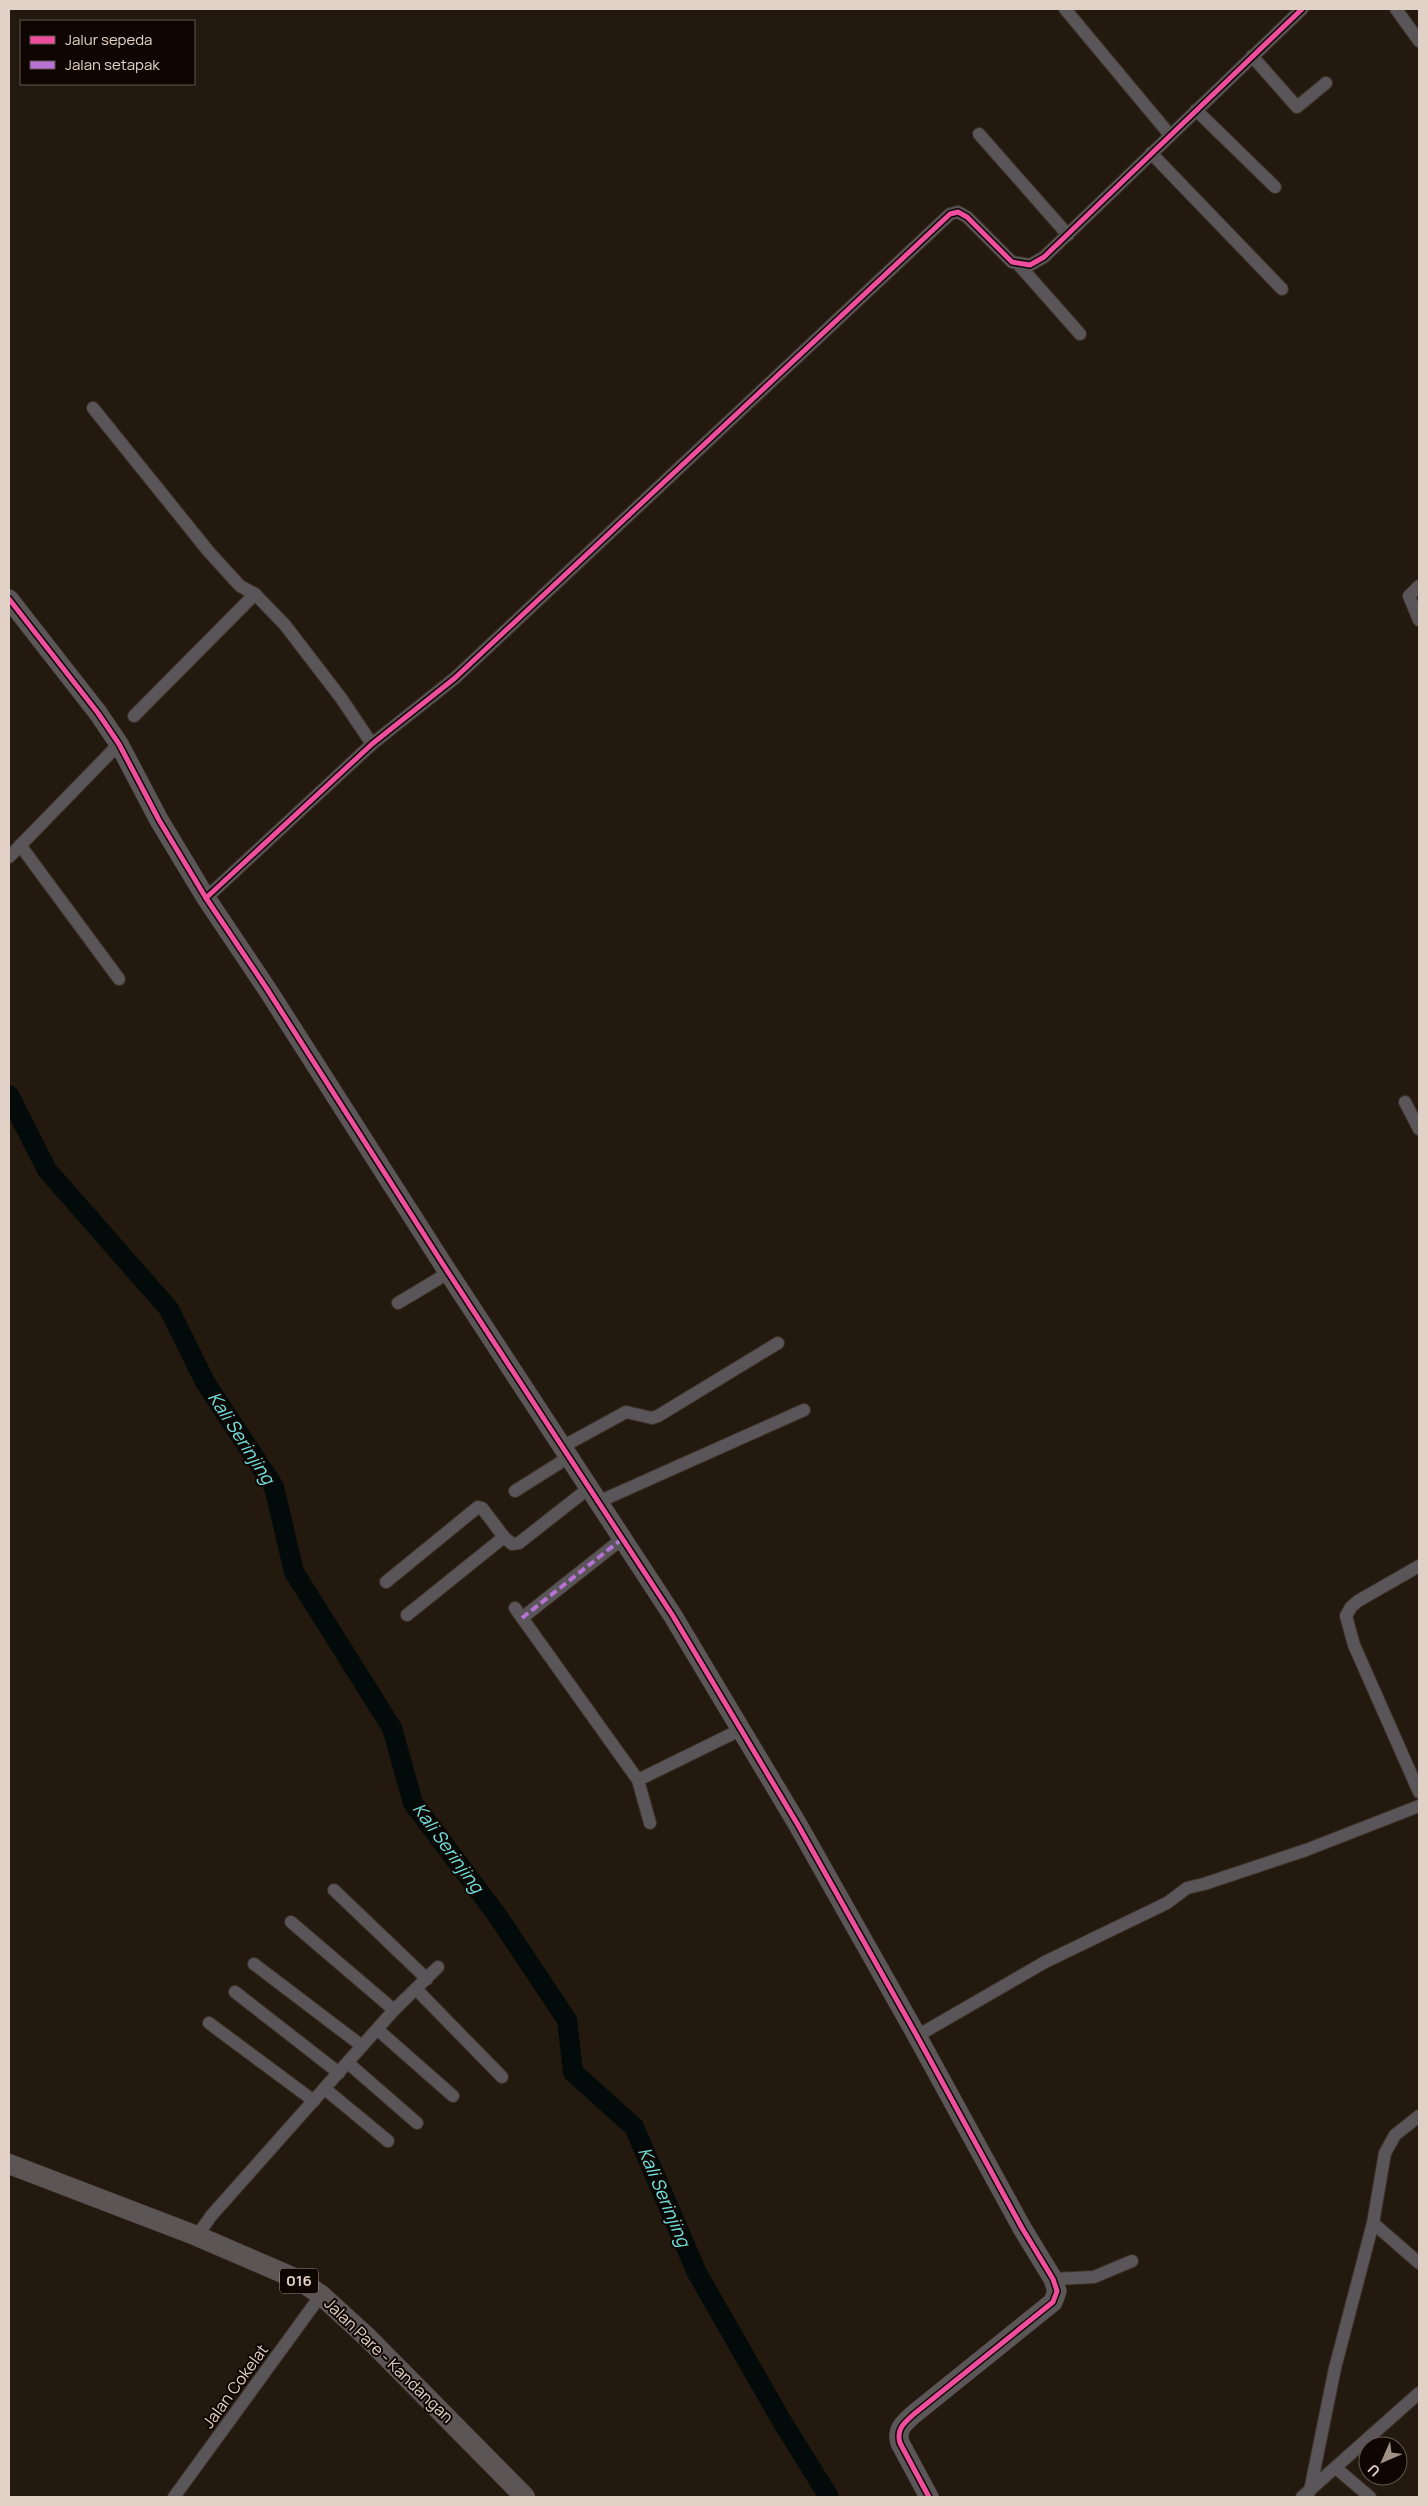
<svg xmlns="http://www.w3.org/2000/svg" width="1428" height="2506" font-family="Manrope,sans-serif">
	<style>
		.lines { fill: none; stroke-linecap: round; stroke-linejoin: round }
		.river { stroke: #030b0a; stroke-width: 20 }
		.street-casing { stroke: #3d3329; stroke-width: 14 }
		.secondary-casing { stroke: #3d3329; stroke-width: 20 }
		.primary-casing { stroke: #3d3329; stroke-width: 21 }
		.street { stroke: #595558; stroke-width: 12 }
		.secondary { stroke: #5b5759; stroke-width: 19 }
		.primary { stroke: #5b5555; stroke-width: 20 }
		.quiet { stroke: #b673d3; stroke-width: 4; stroke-dasharray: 8 4; stroke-linecap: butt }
		.cycleway-casing { stroke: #0f0602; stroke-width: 8 }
		.cycleway { stroke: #ef4d9e; stroke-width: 5 }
		.labels { text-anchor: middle; stroke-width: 4; stroke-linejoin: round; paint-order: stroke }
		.shield { fill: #0f0602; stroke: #a2948b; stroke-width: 1 }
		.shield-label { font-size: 15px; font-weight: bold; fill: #e1d1c6 }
		.street-label { font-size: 16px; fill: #e1d1c6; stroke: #0f0602 }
		.water-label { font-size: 18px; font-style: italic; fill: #70e3e3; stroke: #0f0602 }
	</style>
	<rect width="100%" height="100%" fill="#24190e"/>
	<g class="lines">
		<path class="river" d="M9,1095L47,1170L169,1309L205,1382L274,1487L294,1572L392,1728L413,1803L497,1915L567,2020L573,2072L634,2127L697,2273L783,2423L829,2497"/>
		<g class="street-casing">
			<g id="street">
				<path d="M1065,9L1170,135"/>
				<path d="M1396,9L1419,41"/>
				<path d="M1252,56L1297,107L1326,83"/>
				<path d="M1196,110L1275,187"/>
				<path d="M979,134L1068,235"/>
				<path d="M1151,153L1282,289"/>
				<path d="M1019,265L1080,334"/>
				<path d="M93,408L209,552L240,586L255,594L285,625L341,698L372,744"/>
				<path d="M1419,586L1409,596L1419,620"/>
				<path d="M134,716L255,594"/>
				<path d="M20,845L119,979"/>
				<path d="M9,857L119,744"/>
				<path d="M206,898L372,744L455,678L950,214L958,212L967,217L1012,262L1030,265L1044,257L1302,9"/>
				<path d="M1405,1102L1419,1129"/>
				<path d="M398,1303L448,1273"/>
				<path d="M562,1447L626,1412L652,1418L658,1416L778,1343"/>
				<path d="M515,1491L569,1457"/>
				<path d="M598,1502L804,1410"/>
				<path d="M1419,1566L1358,1601L1351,1607L1346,1616L1354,1645L1419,1792"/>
				<path d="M386,1582L478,1507L482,1508L504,1537"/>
				<path d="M515,1608L638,1780L650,1823"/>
				<path d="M407,1615L504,1537L512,1544L519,1543L589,1488"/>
				<path d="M522,1618L622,1539"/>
				<path d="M638,1780L742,1729"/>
				<path d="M334,1890L427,1979"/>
				<path d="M291,1922L394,2010"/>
				<path d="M254,1964L362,2046"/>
				<path d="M416,1989L502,2077"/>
				<path d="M235,1992L339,2073"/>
				<path d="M209,2023L314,2101"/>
				<path d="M378,2030L453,2096"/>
				<path d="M917,2036L1045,1962L1167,1903L1187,1888L1204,1884L1306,1850L1419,1806"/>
				<path d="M348,2063L417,2123"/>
				<path d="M325,2089L388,2141"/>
				<path d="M1373,2223L1419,2263"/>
				<path d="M197,2236L211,2216L394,2010L438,1967"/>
				<path d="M1053,2279L1094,2277L1132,2261"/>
				<path d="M1336,2468L1370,2497"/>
				<path d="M1310,2491L1335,2368L1373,2223L1385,2153L1395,2135L1419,2116"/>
				<path d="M174,2497L321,2295"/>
				<path d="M1302,2497L1419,2393"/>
			</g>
		</g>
		<g class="secondary-casing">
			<path id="secondary" d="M9,599L98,713L119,744L159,820L206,898L267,989L446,1269L673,1616L798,1825L917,2036L1022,2228L1053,2279L1057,2291L1053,2302L914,2414C904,2423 896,2429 900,2443L929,2497"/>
		</g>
		<g class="primary-casing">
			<path id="primary" d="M9,2164L197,2236L299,2280L321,2295L368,2338L525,2497"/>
		</g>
		<use href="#street" class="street"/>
		<use href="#secondary" class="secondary"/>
		<use href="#primary" class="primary"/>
		<path class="quiet" d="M522,1618L622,1539"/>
		<g class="cycleway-casing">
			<g id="cycleway">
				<path d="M9,599L98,713L119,744L159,820L206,898L267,989L446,1269L673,1616L798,1825L917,2036L1022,2228L1053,2279L1057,2291L1053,2302L914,2414C904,2423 896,2429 900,2443L929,2497"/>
				<path d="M206,898L372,744L455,678L950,214L958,212L967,217L1012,262L1030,265L1044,257L1302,9"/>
			</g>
		</g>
		<use href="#cycleway" class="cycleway"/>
	</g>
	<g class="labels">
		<rect class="shield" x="280" y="2268.5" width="38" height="25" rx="4"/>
		<g class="shield-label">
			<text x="299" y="2286">016</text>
		</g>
		<g class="street-label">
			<text transform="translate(389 2360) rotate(44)" y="6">Jalan Pare - Kandangan</text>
			<text transform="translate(235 2386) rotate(-54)" y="6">Jalan Cokelat</text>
		</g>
		<g class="water-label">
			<text transform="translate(241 1438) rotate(57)" y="6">Kali Serinjing</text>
			<text transform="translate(448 1848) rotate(54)" y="6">Kali Serinjing</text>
			<text transform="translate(664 2197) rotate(67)" y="6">Kali Serinjing</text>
		</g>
	</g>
	<rect width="1428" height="2506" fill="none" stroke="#e1d1c6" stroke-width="20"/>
	<rect x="20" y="20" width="175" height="65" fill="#0f0602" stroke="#635750"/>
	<rect x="30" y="36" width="25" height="8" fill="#ef4d9e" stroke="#635750"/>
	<text x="65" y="45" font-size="15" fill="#e1d1c6">Jalur sepeda</text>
	<rect x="30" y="61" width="25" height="8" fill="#b673d3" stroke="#635750"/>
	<text x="65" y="70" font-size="15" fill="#e1d1c6">Jalan setapak</text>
	<g transform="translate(1383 2461) rotate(225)"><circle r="24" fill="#0f0602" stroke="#635750"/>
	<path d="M0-4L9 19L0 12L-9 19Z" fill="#9f9186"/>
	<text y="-8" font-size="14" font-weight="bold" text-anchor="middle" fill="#e1d1c6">U</text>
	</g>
</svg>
